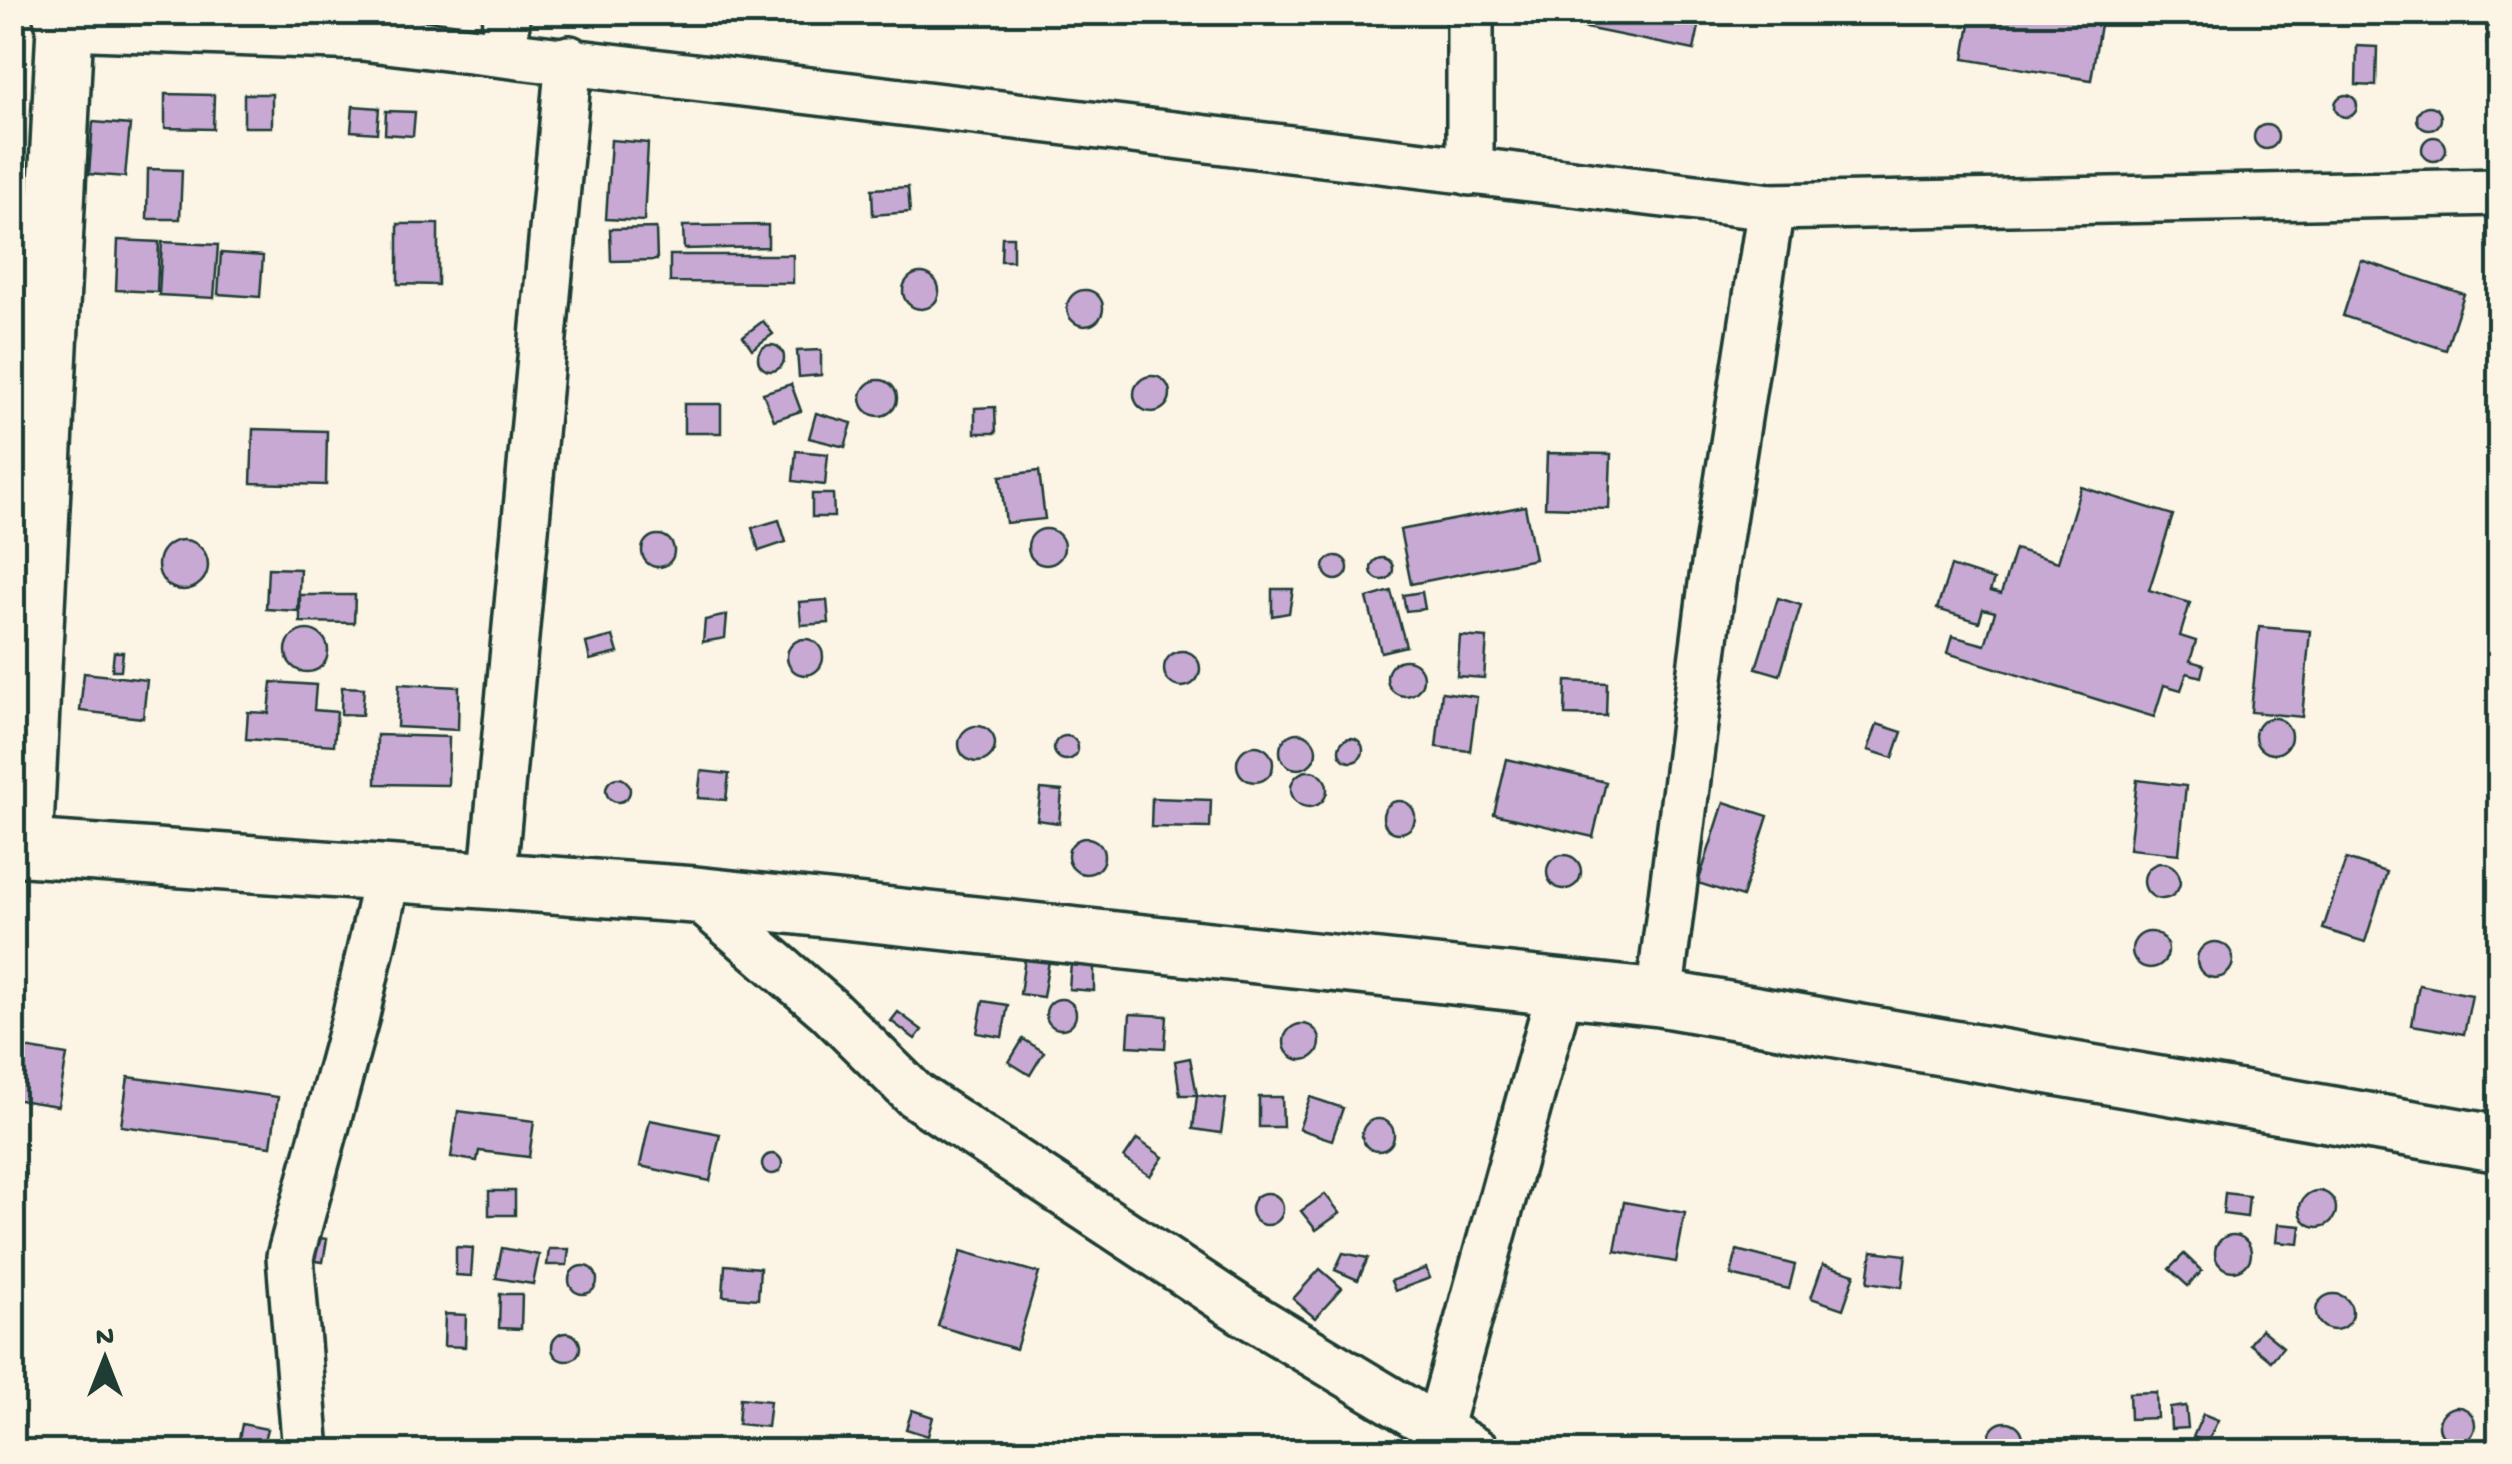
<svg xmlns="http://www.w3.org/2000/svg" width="2512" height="1464" font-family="'Gochi Hand',sans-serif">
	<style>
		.building { fill: #c8a9d4; stroke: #1f3d34; stroke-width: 2.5 }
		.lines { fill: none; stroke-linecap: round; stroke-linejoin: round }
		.street-casing { stroke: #1f3d34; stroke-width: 52 }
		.secondary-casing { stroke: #1f3d34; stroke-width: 62 }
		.street { stroke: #fcf5e5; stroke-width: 45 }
		.secondary { stroke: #fcf5e5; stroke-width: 55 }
	</style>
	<rect width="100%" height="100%" fill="#fcf5e5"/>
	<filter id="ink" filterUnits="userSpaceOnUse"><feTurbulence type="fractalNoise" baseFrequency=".01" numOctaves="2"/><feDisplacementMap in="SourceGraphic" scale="20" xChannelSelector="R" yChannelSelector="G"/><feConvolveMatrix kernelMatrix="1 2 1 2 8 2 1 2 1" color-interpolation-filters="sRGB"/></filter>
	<g filter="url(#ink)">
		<g class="building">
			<path d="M1563,12H1702L1694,50L1561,23Z"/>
			<path d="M1972,12H2102L2091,80L1964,59Z"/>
			<path d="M2488,14L2500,15V45L2487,44Z"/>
			<path d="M2357,46L2377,47L2376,86L2356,85Z"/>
			<path d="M165,94L214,95L213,129L165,128Z"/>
			<rect x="244" y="94" width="28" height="33"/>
			<circle cx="2346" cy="106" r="11"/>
			<circle cx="2429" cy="118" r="12"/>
			<path d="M353,106L379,108L377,133L351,131Z"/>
			<path d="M386,111L415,112L413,136L385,134Z"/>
			<path d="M93,122L130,125L125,177L89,174Z"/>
			<circle cx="2266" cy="137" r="12"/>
			<circle cx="2434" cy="149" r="12"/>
			<path d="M611,140L648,143L644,221L606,219Z"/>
			<path d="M148,169L182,170L180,219H147Z"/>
			<path d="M908,187L910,212L873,215L872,189Z"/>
			<path d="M398,224H438V285L398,284Z"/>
			<path d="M768,225V247L684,249L683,226Z"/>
			<path d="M656,228L657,260L611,261L610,229Z"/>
			<path d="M1002,237H1013V261H1001Z"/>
			<path d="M118,240L159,242L157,292L116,290Z"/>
			<path d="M162,242L218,245L214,298L159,295Z"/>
			<path d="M221,253L263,256L260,297L218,294Z"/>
			<path d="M670,255H793V283L670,282Z"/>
			<path d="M2361,260L2464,294L2446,350L2343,316Z"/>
			<circle cx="921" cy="291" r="18"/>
			<circle cx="1085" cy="308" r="18"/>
			<path d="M763,321L773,334L752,349L743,336Z"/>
			<circle cx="771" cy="358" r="13"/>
			<path d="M821,350V375L799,377L797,351Z"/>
			<circle cx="1152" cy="394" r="18"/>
			<circle cx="879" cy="398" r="18"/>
			<path d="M791,384L801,411L774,420L763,393Z"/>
			<rect x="684" y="404" width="37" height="29"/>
			<path d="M995,407L996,433H975V408Z"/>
			<path d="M816,413L852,423L845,447L809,438Z"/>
			<path d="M253,429L327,431L326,485L251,483Z"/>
			<path d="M796,451L828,454L825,485L793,481Z"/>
			<path d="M1547,453L1611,454L1609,509L1545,507Z"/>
			<path d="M1039,471L1045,519L1006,523L1000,476Z"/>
			<path d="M2081,487L2173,515L2149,590L2190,603L2180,636L2196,641L2190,661L2204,665L2201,677L2187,673L2181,690L2164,685L2154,717L1947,653L1952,636L1985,645L1995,612L1983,609L1979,622L1937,609L1951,566L1994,580L1990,591L2001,594L2015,549L2058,562Z"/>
			<path d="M812,494H833L834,517H812Z"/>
			<path d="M1525,506L1535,559L1411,584L1400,530Z"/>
			<path d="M779,520L786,542L759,551L752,528Z"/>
			<circle cx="1046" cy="547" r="18"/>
			<circle cx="658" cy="551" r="16"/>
			<circle cx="183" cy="565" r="25"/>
			<circle cx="1336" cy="568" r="12"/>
			<circle cx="1382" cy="569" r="11"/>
			<path d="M268,568L300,569L298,611L266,609Z"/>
			<path d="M1272,589H1293L1289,613L1272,616Z"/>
			<path d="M1391,591L1406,646L1381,652L1367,598Z"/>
			<path d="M1422,592L1425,609L1406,611L1403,595Z"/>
			<path d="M300,595H355L354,623L300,622Z"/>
			<path d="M1778,598L1801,605L1780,675L1756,668Z"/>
			<path d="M827,600L829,623L801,625L799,602Z"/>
			<path d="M727,615L725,638L703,642L705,620Z"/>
			<path d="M2259,627L2310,631L2302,717L2251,712Z"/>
			<circle cx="307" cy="651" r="21"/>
			<path d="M613,636L618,653L590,660L586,643Z"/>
			<path d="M1460,636L1487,638L1484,678L1457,676Z"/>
			<circle cx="805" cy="657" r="18"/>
			<circle cx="1182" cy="669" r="18"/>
			<path d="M114,652H123L121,670H112Z"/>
			<circle cx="1405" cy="678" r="18"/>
			<path d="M84,673L147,680L143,718L80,711Z"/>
			<path d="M1566,681L1607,683L1606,716L1565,715Z"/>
			<path d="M272,682L316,685L314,710L337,712L334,745L246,739L248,712L269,713Z"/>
			<path d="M399,684L459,687L458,730L397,727Z"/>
			<path d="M342,687L364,688L362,715L341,714Z"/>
			<path d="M1442,692L1477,697L1470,751L1436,747Z"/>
			<circle cx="2273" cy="736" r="18"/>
			<path d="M1877,724L1902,732L1893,758L1868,750Z"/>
			<circle cx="977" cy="744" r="18"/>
			<circle cx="1298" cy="751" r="18"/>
			<path d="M377,735L449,737L448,785L376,784Z"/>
			<circle cx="1066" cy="748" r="12"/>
			<circle cx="1351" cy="750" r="12"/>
			<circle cx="1255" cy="764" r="18"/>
			<path d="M1507,759L1606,782L1593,837L1494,814Z"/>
			<circle cx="1309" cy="789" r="18"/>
			<path d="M701,771L729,774L726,800L698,798Z"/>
			<circle cx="618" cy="790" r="12"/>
			<path d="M2137,780L2186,786L2179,854L2129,849Z"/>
			<path d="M1041,789L1062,791L1059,823L1037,820Z"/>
			<path d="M1152,798L1211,800L1210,828L1151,827Z"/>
			<circle cx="1399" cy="817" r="16"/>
			<path d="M1724,802L1768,816L1742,897L1698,883Z"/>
			<circle cx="1086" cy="856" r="18"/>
			<circle cx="1564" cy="872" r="17"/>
			<path d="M2346,859L2387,872L2365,942L2323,929Z"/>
			<circle cx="2162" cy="881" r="18"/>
			<circle cx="2150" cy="950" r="18"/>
			<circle cx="2215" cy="960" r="18"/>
			<path d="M1025,958L1049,961L1043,997L1020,994Z"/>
			<path d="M1071,963L1094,967V991L1069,989Z"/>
			<path d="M2419,985L2472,995L2464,1034L2412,1025Z"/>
			<circle cx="1061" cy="1014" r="15"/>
			<path d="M983,1001L1008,1005L1002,1037L977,1033Z"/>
			<path d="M898,1012L922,1030L915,1039L891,1021Z"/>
			<path d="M1130,1014L1167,1016L1165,1048L1128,1046Z"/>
			<circle cx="1302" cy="1042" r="18"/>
			<path d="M1023,1039L1044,1052L1030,1075L1009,1062Z"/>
			<path d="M12,1046L67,1055L58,1106L12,1099Z"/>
			<path d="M1190,1058L1197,1095H1180L1175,1061Z"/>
			<path d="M128,1077L278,1097L271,1146L121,1126Z"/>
			<path d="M1197,1095L1226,1099L1221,1133L1193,1129Z"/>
			<path d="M1259,1097H1282L1283,1127H1259Z"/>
			<path d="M1310,1097L1343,1108L1332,1140L1299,1129Z"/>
			<path d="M458,1111L534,1121L529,1157L479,1151L477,1161L451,1157Z"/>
			<circle cx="1378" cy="1135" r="16"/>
			<path d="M650,1120L720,1134L710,1181L640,1166Z"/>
			<path d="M1137,1139L1163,1157L1150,1176L1124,1158Z"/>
			<circle cx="772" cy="1164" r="10"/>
			<circle cx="2318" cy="1209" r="18"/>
			<rect x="489" y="1191" width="26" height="24"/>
			<path d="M2225,1193L2249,1196L2247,1217L2223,1214Z"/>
			<circle cx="1267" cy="1209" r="16"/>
			<path d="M1325,1194L1340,1213L1316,1230L1301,1211Z"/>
			<path d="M1624,1202L1685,1213L1676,1262L1615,1251Z"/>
			<path d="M2278,1224L2301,1226L2299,1244L2276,1242Z"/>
			<circle cx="2233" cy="1253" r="18"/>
			<path d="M312,1237L327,1239L323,1262L308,1260Z"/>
			<path d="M456,1247L473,1248L471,1276L456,1275Z"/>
			<path d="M502,1248L539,1255L533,1284L496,1278Z"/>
			<path d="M549,1249H569L567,1265H547Z"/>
			<path d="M1737,1250L1795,1265L1789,1289L1731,1275Z"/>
			<path d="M961,1251L1039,1273L1016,1349L938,1326Z"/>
			<path d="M1872,1251L1906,1255L1902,1287L1868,1282Z"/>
			<path d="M1343,1253L1368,1258L1358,1280L1335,1270Z"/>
			<path d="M2184,1254L2202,1271L2188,1286L2169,1269Z"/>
			<path d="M1823,1264L1855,1274L1843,1309L1811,1298Z"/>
			<path d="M725,1265L760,1268L758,1299L723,1296Z"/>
			<circle cx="583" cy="1280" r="14"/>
			<path d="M1426,1268L1430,1278L1395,1291L1391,1281Z"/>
			<path d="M1320,1269L1342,1288L1315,1318L1293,1299Z"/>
			<circle cx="2334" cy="1312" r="18"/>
			<path d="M500,1294H522L521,1329L499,1328Z"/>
			<path d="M445,1314L466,1315L465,1347L444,1346Z"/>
			<path d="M2261,1329L2283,1347L2271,1361L2250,1344Z"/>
			<circle cx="566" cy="1347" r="14"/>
			<path d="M2156,1392L2157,1418L2130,1419L2129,1393Z"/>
			<path d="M740,1398L770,1401L767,1427L738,1424Z"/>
			<path d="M2186,1406L2188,1428L2171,1429L2170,1408Z"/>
			<circle cx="2457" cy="1425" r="18"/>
			<path d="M912,1410L933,1417L928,1436L906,1429Z"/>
			<path d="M2203,1414L2218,1420L2207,1443L2193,1437Z"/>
			<circle cx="2006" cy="1439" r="17"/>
			<path d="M242,1424L267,1429L263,1444L239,1439Z"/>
			<path d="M951,1440L958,1442L961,1452H942L945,1442Z"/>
			<path d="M446,1441L458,1452H430L436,1444Z"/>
		</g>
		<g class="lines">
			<g class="street-casing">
				<g id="street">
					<path d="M1470,12V172"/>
					<path d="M65,26L362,37L1771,207L1712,584L1659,998"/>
					<path d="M505,53L506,12"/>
					<path d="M1771,207L2500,192"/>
					<path d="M492,884L569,59"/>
					<path d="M695,895L828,1009L915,1095L1244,1312L1477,1452"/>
					<path d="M1427,1450L1439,1426L1561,987"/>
					<path d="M306,1452L290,1257L355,1019L387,876"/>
				</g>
			</g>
			<g class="secondary-casing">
				<g id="secondary">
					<path d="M12,847L695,895L1659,998L2500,1144"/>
					<path d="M24,848L65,26L61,12"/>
				</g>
			</g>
			<use href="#street" class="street"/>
			<use href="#secondary" class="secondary"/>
		</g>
	</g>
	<rect width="2512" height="1464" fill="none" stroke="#fcf5e5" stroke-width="50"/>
	<rect x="25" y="25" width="2462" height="1414" fill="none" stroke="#1f3d34" stroke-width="4" filter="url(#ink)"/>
	<g transform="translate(105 1359)" stroke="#fcf5e5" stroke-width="8" paint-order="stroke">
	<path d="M0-8L18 38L0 25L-18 38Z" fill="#1f3d34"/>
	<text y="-15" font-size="28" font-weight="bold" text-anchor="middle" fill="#1f3d34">N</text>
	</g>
</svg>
